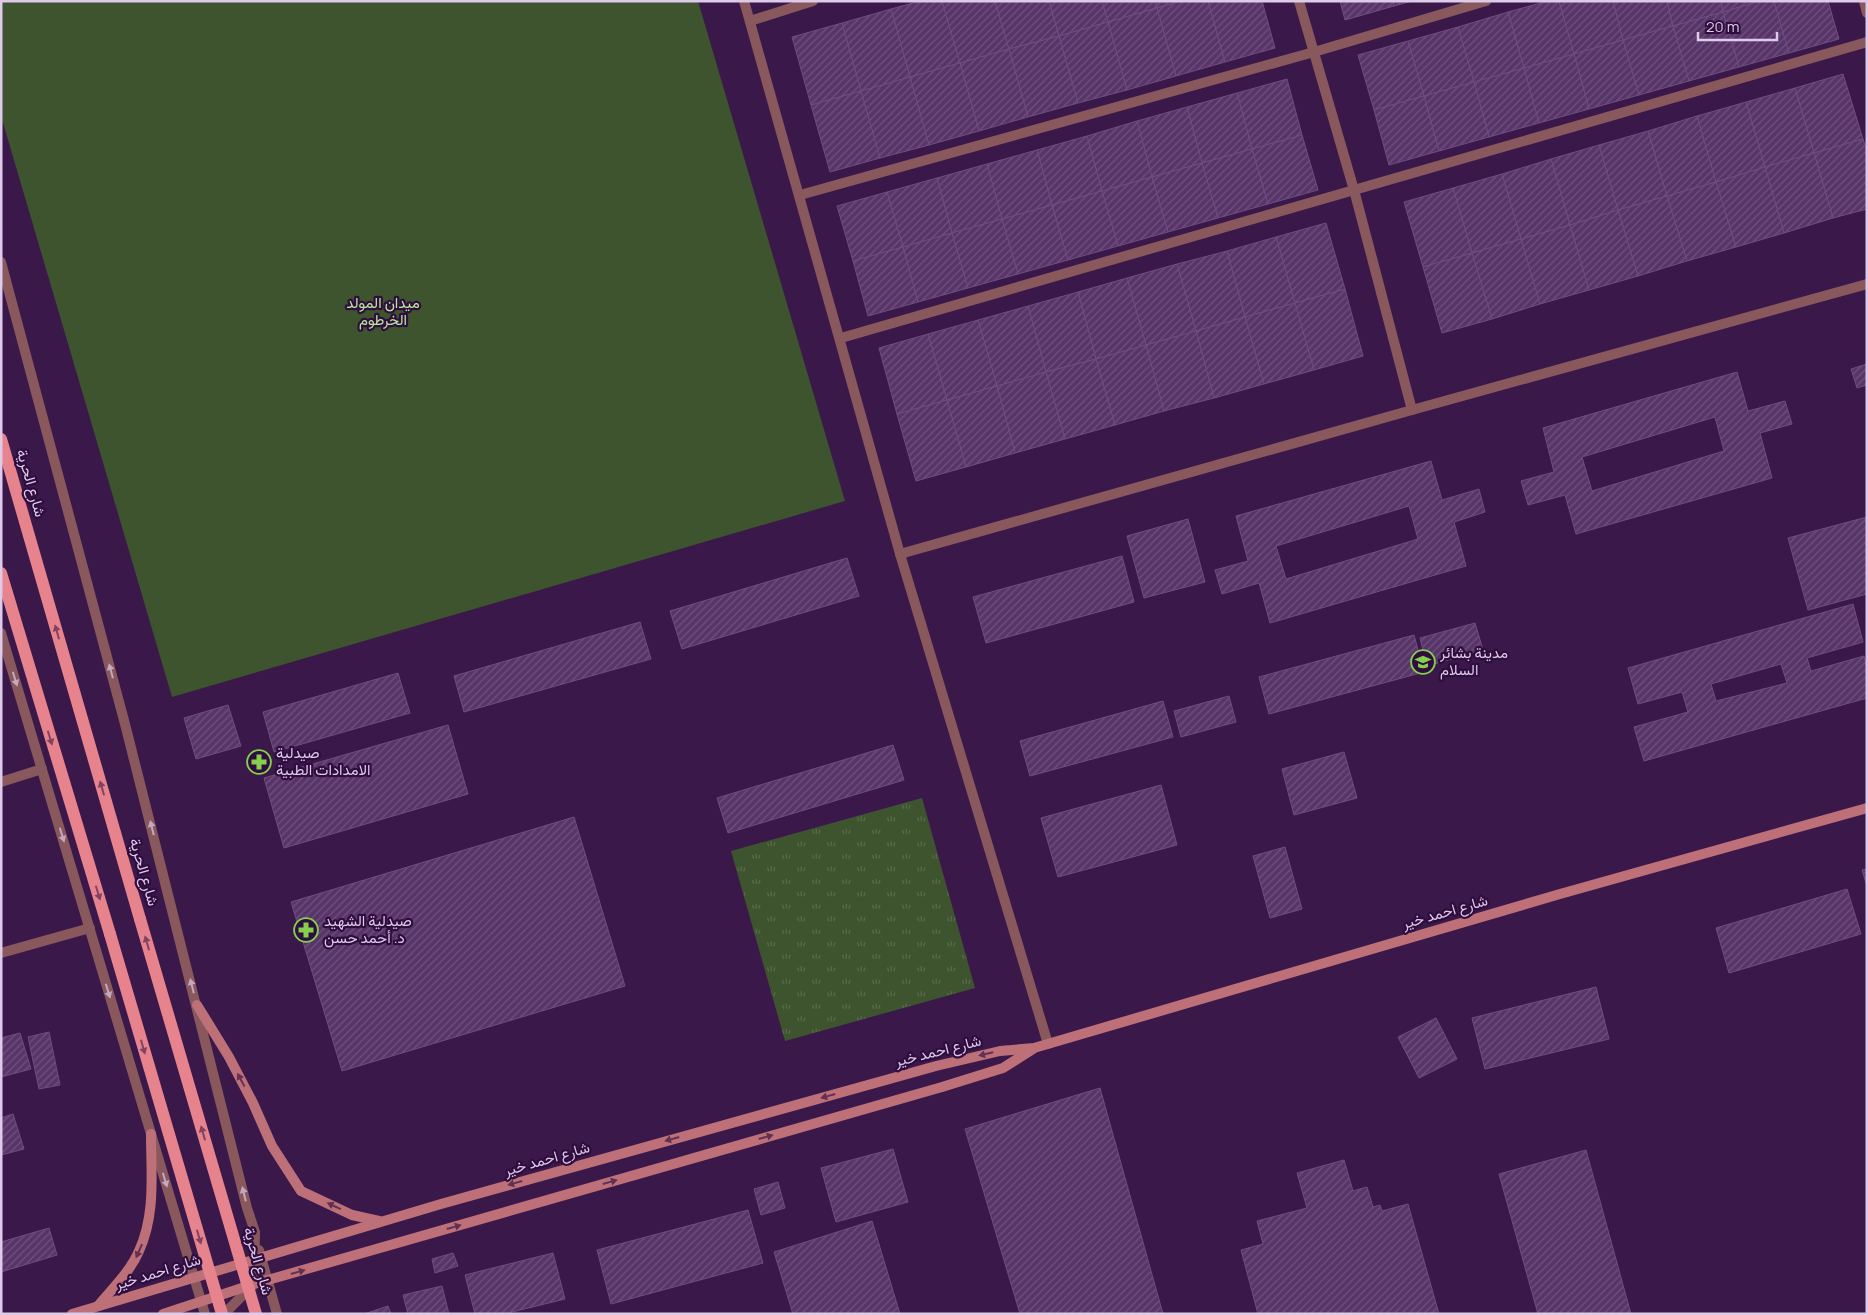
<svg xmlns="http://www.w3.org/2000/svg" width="1868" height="1315" font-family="Manrope,Vazirmatn,sans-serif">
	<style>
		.grass { fill: url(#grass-tufts) }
		.green { fill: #3d542e }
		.building { fill: url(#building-hatch); stroke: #704c82; fill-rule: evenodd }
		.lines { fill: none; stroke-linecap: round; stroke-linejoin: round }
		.minor { stroke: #89585c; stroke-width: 10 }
		.tertiary { stroke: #89585c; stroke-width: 10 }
		.secondary { stroke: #be7078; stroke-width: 10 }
		.primary { stroke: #e6838d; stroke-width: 12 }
		.primary-bridge { stroke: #e6838d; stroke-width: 12 }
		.oneway { fill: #824262 }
		.oneway2 { fill: #c4a8bf }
		.oneway3 { fill: #623053 }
		.labels { text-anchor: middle; stroke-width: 4.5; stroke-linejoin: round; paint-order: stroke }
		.park-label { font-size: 15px; fill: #b7e799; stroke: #300d3f }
		.street-label { font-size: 15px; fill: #decae9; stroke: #300d3f }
		.poi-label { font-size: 15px; fill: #decae9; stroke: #300d3f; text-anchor: start }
	</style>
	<defs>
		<pattern id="grass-tufts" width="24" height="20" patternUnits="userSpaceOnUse" patternTransform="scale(1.25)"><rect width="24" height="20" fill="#3d542e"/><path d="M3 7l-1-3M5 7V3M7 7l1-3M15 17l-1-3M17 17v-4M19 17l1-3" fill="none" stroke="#596b4c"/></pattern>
		<pattern id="building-hatch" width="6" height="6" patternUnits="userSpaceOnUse" patternTransform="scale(1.25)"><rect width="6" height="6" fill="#583569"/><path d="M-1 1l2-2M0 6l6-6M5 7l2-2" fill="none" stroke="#70517e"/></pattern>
	</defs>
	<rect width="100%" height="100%" fill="#3b184a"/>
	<path class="grass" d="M922,798L975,988L785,1041L731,851Z"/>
	<path class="green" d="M1,1H698L845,501L172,697L1,116Z"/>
	<g class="building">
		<path d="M920,1H942L960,63L910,77L891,9Z"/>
		<path d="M942,1H995L1009,49L960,63Z"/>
		<path d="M995,1H1049L1059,36L1009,49Z"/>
		<path d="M1049,1H1102L1108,22L1059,36Z"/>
		<path d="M1102,1H1155L1157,8L1108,22Z"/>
		<path d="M1155,1H1181L1157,8Z"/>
		<path d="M1181,1H1208L1225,62L1176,76L1157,8Z"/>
		<path d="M1208,1H1262L1275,48L1225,62Z"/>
		<path d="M1340,1H1393L1394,6L1345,20Z"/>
		<path d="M1393,1H1412L1394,6Z"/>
		<path d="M1548,1H1559L1574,54L1524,68L1508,12Z"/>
		<path d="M1559,1H1613L1623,40L1574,54Z"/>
		<path d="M1613,1H1667L1673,26L1623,40Z"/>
		<path d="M1667,1H1721L1723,12L1673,26Z"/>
		<path d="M1721,1H1760L1723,12Z"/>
		<path d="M1760,1H1774L1789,53L1739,67L1723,12Z"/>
		<path d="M1774,1H1828L1839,39L1789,53Z"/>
		<path d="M1157,8L1176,76L1127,90L1108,22Z"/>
		<path d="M891,9L910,77L861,91L842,23Z"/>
		<path d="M1508,12L1524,68L1474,82L1458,27Z"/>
		<path d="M1723,12L1739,67L1689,81L1673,26Z"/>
		<path d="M1108,22L1127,90L1078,103L1059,36Z"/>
		<path d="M842,23L861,91L811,105L792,37Z"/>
		<path d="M1673,26L1689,81L1639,95L1623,40Z"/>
		<path d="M1458,27L1474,82L1424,96L1408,41Z"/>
		<path d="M1059,36L1078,103L1028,117L1009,49Z"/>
		<path d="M1623,40L1639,95L1589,109L1574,54Z"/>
		<path d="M1408,41L1424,96L1374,110L1358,55Z"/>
		<path d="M1009,49L1028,117L979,131L960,63Z"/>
		<path d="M1574,54L1589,109L1539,123L1524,68Z"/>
		<path d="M960,63L979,131L929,145L910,77Z"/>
		<path d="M1524,68L1539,123L1489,137L1474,82Z"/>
		<path d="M1843,74L1863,139L1814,153L1795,88Z"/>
		<path d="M910,77L929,145L880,158L861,91Z"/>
		<path d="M1287,79L1302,135L1252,149L1237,93Z"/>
		<path d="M1474,82L1489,137L1439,151L1424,96Z"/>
		<path d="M1795,88L1814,153L1765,167L1746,102Z"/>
		<path d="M861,91L880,158L830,172L811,105Z"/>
		<path d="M1237,93L1252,149L1202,163L1187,107Z"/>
		<path d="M1424,96L1439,151L1389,165L1374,110Z"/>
		<path d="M1746,102L1765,167L1716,182L1697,116Z"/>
		<path d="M1187,107L1202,163L1152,177L1137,121Z"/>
		<path d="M1697,116L1716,182L1667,196L1648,131Z"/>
		<path d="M1137,121L1152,177L1102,191L1087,136Z"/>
		<path d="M1648,131L1667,196L1618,210L1599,145Z"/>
		<path d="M1302,135L1318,190L1268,204L1252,149Z"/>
		<path d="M1087,136L1102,191L1052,205L1037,150Z"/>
		<path d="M1863,139L1867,152V209L1833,218L1814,153Z"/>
		<path d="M1599,145L1618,210L1570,225L1551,159Z"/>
		<path d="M1252,149L1268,204L1218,218L1202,163Z"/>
		<path d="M1037,150L1052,205L1002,219L987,164Z"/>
		<path d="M1814,153L1833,218L1784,233L1765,167Z"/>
		<path d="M1551,159L1570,225L1521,239L1502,174Z"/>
		<path d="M1202,163L1218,218L1168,232L1152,177Z"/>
		<path d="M987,164L1002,219L952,233L937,178Z"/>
		<path d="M1765,167L1784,233L1736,247L1716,182Z"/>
		<path d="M1502,174L1521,239L1472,253L1453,188Z"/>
		<path d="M1152,177L1168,232L1118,246L1102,191Z"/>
		<path d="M937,178L952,233L903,247L887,192Z"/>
		<path d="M1716,182L1736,247L1687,261L1667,196Z"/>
		<path d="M1453,188L1472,253L1423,267L1404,202Z"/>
		<path d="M1102,191L1118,246L1068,260L1052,205Z"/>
		<path d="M887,192L903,247L853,261L837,206Z"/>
		<path d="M1667,196L1687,261L1638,276L1618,210Z"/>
		<path d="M1052,205L1068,260L1018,274L1002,219Z"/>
		<path d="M1618,210L1638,276L1589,290L1570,225Z"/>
		<path d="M1002,219L1018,274L968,288L952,233Z"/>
		<path d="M1326,223L1345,289L1295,303L1276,237Z"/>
		<path d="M1570,225L1589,290L1540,304L1521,239Z"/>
		<path d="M952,233L968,288L918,302L903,247Z"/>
		<path d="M1276,237L1295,303L1245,317L1227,251Z"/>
		<path d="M1521,239L1540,304L1492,319L1472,253Z"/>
		<path d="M903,247L918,302L868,316L853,261Z"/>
		<path d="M1227,251L1245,317L1196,331L1177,264Z"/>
		<path d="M1472,253L1492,319L1442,333L1423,267Z"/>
		<path d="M1177,264L1196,331L1146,345L1127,278Z"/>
		<path d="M1127,278L1146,345L1096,359L1078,292Z"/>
		<path d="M1345,289L1363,356L1314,370L1295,303Z"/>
		<path d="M1078,292L1096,359L1046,372L1028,306Z"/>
		<path d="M1295,303L1314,370L1264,384L1245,317Z"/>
		<path d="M1028,306L1046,372L997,386L978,320Z"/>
		<path d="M1245,317L1264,384L1214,398L1196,331Z"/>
		<path d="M978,320L997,386L947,400L928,334Z"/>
		<path d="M1196,331L1214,398L1164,411L1146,345Z"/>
		<path d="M928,334L947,400L897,414L879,348Z"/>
		<path d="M1146,345L1164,411L1115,425L1096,359Z"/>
		<path d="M1096,359L1115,425L1065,439L1046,372Z"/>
		<path d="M1867,364V385L1857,388L1851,369Z"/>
		<path d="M1046,372L1065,439L1015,453L997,386Z"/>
		<path d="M1737,372L1748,411L1785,401L1792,424L1760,433L1772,478L1576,534L1565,495L1528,505L1521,481L1554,472L1543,428ZM1715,417L1724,451L1592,491L1582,457Z"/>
		<path d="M997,386L1015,453L966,467L947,400Z"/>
		<path d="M947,400L966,467L916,481L897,414Z"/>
		<path d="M1431,461L1442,500L1479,489L1485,512L1454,522L1466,566L1270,623L1259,583L1222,594L1215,570L1248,561L1236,516ZM1409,506L1418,539L1286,579L1276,546Z"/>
		<path d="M1867,517V594L1808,610L1788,538Z"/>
		<path d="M1188,519L1205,582L1144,598L1127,536Z"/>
		<path d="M1122,556L1134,602L986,643L973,597Z"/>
		<path d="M847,558L859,596L682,649L670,611Z"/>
		<path d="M1853,604L1863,642L1807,658L1811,671L1864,656L1867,667V698L1644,761L1634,727L1688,712L1682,692L1638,704L1628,668ZM1781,664L1787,683L1716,701L1711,684Z"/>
		<path d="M640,622L651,659L464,712L454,676Z"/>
		<path d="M1475,623L1483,650L1427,666L1420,638Z"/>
		<path d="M1414,635L1424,672L1269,714L1259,677Z"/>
		<path d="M398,673L410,713L274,752L263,712Z"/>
		<path d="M1229,696L1236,722L1181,737L1174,711Z"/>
		<path d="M1163,701L1173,737L1030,776L1020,741Z"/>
		<path d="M228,705L241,746L196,759L184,718Z"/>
		<path d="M448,725L468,794L284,848L264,778Z"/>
		<path d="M893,745L904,780L728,833L717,798Z"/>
		<path d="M1344,752L1357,798L1294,815L1282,769Z"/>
		<path d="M1161,785L1177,845L1058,877L1041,818Z"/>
		<path d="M574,817L625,986L342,1071L291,902Z"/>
		<path d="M1285,847L1302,909L1270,918L1253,856Z"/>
		<path d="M1867,869V886L1862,870Z"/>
		<path d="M1847,889L1861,934L1729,973L1716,928Z"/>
		<path d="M1596,987L1609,1039L1485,1069L1472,1018Z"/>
		<path d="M1436,1018L1457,1059L1419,1078L1398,1037Z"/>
		<path d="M49,1032L60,1085L39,1089L28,1037Z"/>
		<path d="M20,1033L31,1069L1,1077V1038Z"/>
		<path d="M1100,1088L1163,1314H1020L965,1129Z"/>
		<path d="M13,1114L24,1149L1,1155V1118Z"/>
		<path d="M893,1149L908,1202L836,1222L821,1168Z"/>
		<path d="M1586,1150L1631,1314H1538L1499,1174Z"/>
		<path d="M1344,1160L1353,1191L1367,1187L1373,1207L1380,1205L1382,1211L1408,1204L1439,1314H1258L1241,1250L1263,1244L1257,1221L1307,1208L1297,1173Z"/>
		<path d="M778,1182L785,1208L761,1215L754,1189Z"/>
		<path d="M748,1210L763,1263L611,1304L597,1250Z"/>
		<path d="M872,1221L900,1314H793L774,1252Z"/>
		<path d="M49,1228L57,1255L1,1272V1242Z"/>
		<path d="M453,1253L458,1266L435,1273L432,1259Z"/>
		<path d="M553,1253L565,1299L504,1314H475L465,1275Z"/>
		<path d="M442,1286L449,1314H408L403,1295Z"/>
		<path d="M388,1306L391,1314H364Z"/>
	</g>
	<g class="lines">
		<g class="minor">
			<path d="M744,1L900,554L1048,1044"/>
			<path d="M1299,1L1354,190L1412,410"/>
			<path d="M750,21L813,1"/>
			<path d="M800,195L1314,52L1486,1"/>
			<path d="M841,338L1867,42"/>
			<path d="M900,554L1412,410L1867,284"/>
			<path d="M1,782L42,769"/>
			<path d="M1,953L90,928"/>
		</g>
		<g class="tertiary">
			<path d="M1864,1L1867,13"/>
			<path d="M1,262L125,724L247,1208L255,1232L254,1284L224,1314"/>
			<path d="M1,633L205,1314"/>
			<path d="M259,1250L277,1314"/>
		</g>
		<g class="secondary">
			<path d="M197,1005L229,1057L253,1103L272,1146L301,1191L352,1215L379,1221"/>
			<path d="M98,1306C112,1289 130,1272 139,1251C156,1214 151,1173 151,1134"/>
			<path d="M72,1314L441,1204L936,1066L1000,1051L1034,1048L1560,894L1867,808"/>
			<path d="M163,1314L254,1284L942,1087L1003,1068L1033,1049"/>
		</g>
		<g class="primary">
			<path d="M1,439L140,919"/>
			<path d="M1,573L110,934"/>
		</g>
		<g class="primary-bridge">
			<path d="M140,919L256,1314"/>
			<path d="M110,934L222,1314"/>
		</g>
	</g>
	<defs><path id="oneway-solid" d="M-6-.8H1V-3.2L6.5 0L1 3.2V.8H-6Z" transform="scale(1.25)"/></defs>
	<g class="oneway">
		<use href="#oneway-solid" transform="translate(57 632) rotate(-106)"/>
		<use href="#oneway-solid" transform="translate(50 738) rotate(73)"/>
		<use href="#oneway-solid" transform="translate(102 788) rotate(-106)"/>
		<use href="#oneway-solid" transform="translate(98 893) rotate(73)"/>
		<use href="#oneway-solid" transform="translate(147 943) rotate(-106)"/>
		<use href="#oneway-solid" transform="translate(143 1047) rotate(74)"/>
		<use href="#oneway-solid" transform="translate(203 1133) rotate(-106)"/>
		<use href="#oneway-solid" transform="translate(199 1237) rotate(74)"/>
	</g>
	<g class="oneway2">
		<use href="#oneway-solid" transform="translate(111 671) rotate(-105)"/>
		<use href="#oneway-solid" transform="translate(15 679) rotate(73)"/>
		<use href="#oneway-solid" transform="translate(152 828) rotate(-104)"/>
		<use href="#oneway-solid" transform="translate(62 835) rotate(73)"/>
		<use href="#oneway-solid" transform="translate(192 986) rotate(-104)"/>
		<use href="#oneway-solid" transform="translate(108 991) rotate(73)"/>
		<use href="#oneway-solid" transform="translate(165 1180) rotate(73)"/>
		<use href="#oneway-solid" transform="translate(244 1194) rotate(-104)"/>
	</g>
	<g class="oneway3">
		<use href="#oneway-solid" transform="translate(986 1054) rotate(167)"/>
		<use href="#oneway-solid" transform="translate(241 1080) rotate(-118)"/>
		<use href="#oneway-solid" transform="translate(828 1096) rotate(164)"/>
		<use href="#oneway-solid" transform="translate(766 1137) rotate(-16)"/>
		<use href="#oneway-solid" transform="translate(672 1139) rotate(164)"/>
		<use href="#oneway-solid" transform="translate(610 1182) rotate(-16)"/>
		<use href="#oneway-solid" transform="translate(515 1183) rotate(164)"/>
		<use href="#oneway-solid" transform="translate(334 1206) rotate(-155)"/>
		<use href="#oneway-solid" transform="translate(454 1227) rotate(-16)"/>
		<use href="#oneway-solid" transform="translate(139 1251) rotate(114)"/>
		<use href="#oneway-solid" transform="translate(298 1272) rotate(-16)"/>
	</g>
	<defs>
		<g id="university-ring" transform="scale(1.25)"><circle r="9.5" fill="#300d3f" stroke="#86cf4c" stroke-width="1.5"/><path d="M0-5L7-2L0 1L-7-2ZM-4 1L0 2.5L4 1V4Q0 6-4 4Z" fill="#86cf4c"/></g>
		<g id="pharmacy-ring" transform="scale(1.25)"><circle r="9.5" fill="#300d3f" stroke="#86cf4c" stroke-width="1.5"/><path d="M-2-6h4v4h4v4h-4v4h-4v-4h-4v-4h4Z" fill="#86cf4c"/></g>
	</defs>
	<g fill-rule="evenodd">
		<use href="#university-ring" x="1423" y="662"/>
		<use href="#pharmacy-ring" x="259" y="762"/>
		<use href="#pharmacy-ring" x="306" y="930"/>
	</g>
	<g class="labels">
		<g class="park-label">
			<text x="383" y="308">ميدان المولد<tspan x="383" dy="17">الخرطوم</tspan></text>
		</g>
		<g class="street-label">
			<text transform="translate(31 483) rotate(74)" y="5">شارع الحرية</text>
			<text transform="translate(144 872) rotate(74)" y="5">شارع الحرية</text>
			<text transform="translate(1445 912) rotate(-16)" y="5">شارع احمد خير</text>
			<text transform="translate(938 1051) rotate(-14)" y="5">شارع احمد خير</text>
			<text transform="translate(547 1159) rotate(-16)" y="5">شارع احمد خير</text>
			<text transform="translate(258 1261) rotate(74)" y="5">شارع الحرية</text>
			<text transform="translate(158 1272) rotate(-17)" y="5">شارع احمد خير</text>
		</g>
		<g class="poi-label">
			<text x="1440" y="658">مدينة بشائر<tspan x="1440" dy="17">السلام</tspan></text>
			<text x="276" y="758">صيدلية<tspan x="276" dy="17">الامدادات الطبية</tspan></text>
			<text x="324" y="926">صيدلية الشهيد<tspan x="324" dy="17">د. أحمد حسن</tspan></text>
		</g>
	</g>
	<rect width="1868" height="1315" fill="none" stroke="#decae9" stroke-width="5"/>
	<path d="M1698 32v8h79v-8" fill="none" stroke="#decae9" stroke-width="2.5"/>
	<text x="1706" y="32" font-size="15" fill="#decae9" stroke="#300d3f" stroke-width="4" paint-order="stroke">20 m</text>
</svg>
